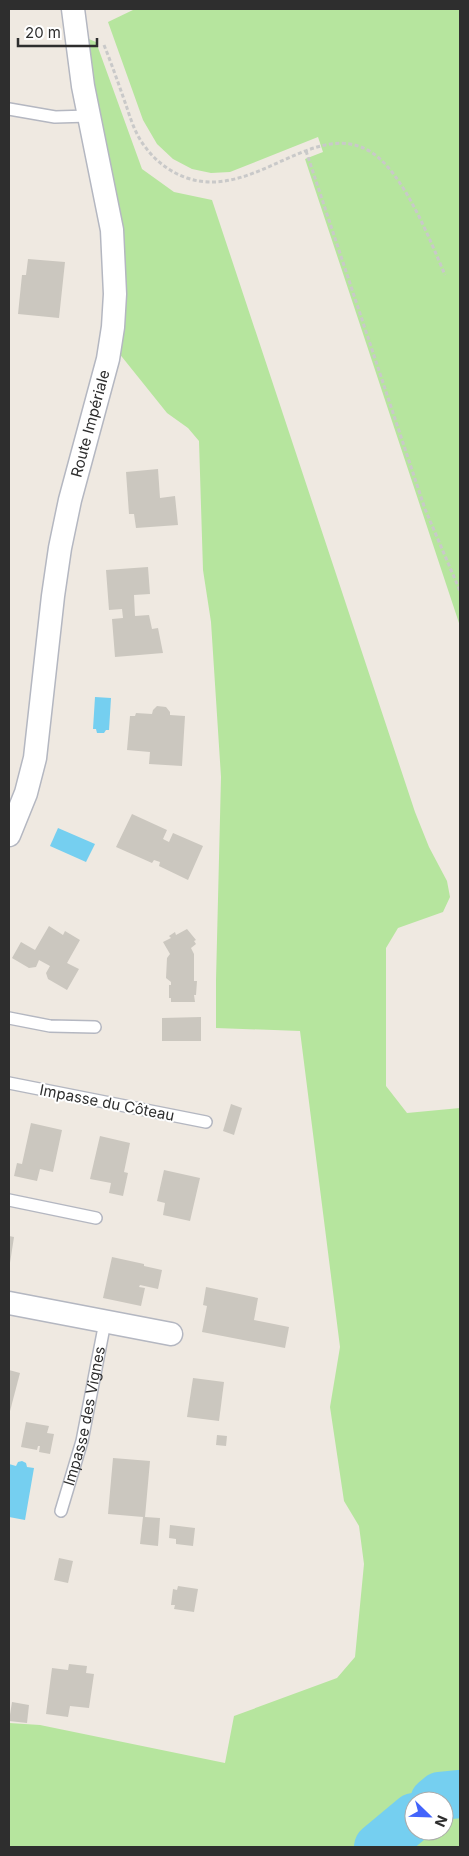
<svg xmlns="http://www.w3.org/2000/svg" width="469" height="1856" font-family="Inter,sans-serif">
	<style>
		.green { fill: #b6e59e; fill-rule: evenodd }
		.water { fill: #75cff0 }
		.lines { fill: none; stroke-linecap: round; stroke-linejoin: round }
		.river { stroke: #75cff0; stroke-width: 48 }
		.building { fill: #cbc7bf }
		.lane-casing { stroke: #b4b7c1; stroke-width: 14 }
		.street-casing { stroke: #b4b7c1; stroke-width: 25 }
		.path { stroke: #c9c9c9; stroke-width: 3; stroke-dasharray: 4 2.5; stroke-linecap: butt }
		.lane { stroke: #fff; stroke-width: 11 }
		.street { stroke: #fff; stroke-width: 22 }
		.labels { text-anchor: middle; stroke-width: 4; stroke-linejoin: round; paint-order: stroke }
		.street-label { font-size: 15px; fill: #2e2e2e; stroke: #fff }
	</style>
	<rect width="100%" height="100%" fill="#efe9e1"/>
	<g class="green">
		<path d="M135,9H460V626L305,159L323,152L318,137L230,172L211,173L192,169L173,159L157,144L143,120L108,22Z"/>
		<path d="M84,37L96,42L142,169L174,192L212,200L415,812L429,847L447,881L450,897L443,912L398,928L386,948V1086L407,1113L460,1108V1847H9V1723L40,1725L225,1763L234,1716L337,1678L355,1657L364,1564L359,1526L344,1501L330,1407L340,1347L300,1031L216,1028V980L221,777L211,622L203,570L199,441L188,428L167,413L106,337L108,256ZM414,1801H444V1831H414Z"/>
	</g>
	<g class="water">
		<path d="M95,697L111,698L109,730H106L104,733H97L96,729H93Z"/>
		<path d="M58,828L95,844L86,862L50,846Z"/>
		<path d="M22,1461L26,1463L27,1467L34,1468L25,1520L9,1517V1464L16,1466L18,1462Z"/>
	</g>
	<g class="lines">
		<g class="river">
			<path d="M434,1801L440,1796L460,1794"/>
			<path d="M378,1847L414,1817"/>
		</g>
	</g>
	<g class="building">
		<path d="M28,259L65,262L59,318L18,314L22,275H26Z"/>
		<path d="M158,469L160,498L175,496L178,525L136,528L134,514H129L126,472Z"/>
		<path d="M148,567L150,594L134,595L135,616L149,615L152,629L158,628L163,653L115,657L112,619L123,618L122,609L109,610L106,570Z"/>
		<path d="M157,706L166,707L170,712V715L185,716L182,766L149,764L150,752L127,750L130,716H135L136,713L152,714L153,710Z"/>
		<path d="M132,814L167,830L163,839L169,842L173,833L203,846L188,880L159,866L160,862L154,860L152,863L116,847Z"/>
		<path d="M49,926L63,935L65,931L80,940L67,963L79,969L67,990L48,979L46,973L50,966L39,960L36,967L29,968L12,958L21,942L35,950Z"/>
		<path d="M187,929L196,940L194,941L196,944L191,948L194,954V981H197L196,995H194L195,1002H171V998H169V985H171V982L166,978L167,958L170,954L163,942L171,938L169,936L175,932L176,935Z"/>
		<path d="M201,1017V1041H162V1018Z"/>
		<path d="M231,1104L242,1108L234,1135L223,1131Z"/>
		<path d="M31,1123L62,1130L53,1172L40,1169L37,1181L14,1176L17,1163L22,1164Z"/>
		<path d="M100,1136L130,1143L124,1172L128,1173L123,1196L109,1193L111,1183L90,1179Z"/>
		<path d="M164,1170L200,1178L190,1221L163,1215L165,1203L157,1201Z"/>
		<path d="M9,1236L14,1237L10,1263H9Z"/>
		<path d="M112,1257L144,1264V1266L162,1270L158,1289L140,1285L139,1287L145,1288L141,1306L103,1298Z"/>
		<path d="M206,1287L258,1298L254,1320L289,1327L285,1348L202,1332L207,1306L203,1305Z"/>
		<path d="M9,1370L20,1373L9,1415Z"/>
		<path d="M193,1378L224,1382L219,1421L187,1417Z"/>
		<path d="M26,1422L49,1426L47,1433L54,1434L50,1454L39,1452L40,1446H38L37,1450L21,1447Z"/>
		<path d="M217,1435L227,1436L226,1446L216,1445Z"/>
		<path d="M113,1458L150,1461L145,1517L160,1518L158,1546L140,1544L143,1517L108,1514Z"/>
		<path d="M170,1525L195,1528L193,1546L176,1544V1539L169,1538Z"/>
		<path d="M59,1558L73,1561L68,1583L54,1580Z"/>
		<path d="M178,1586L198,1589L194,1612L174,1609L175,1605H171L173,1589L177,1590Z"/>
		<path d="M69,1664L87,1666L86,1673L94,1674L89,1708L70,1706L68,1717L46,1714L52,1668L68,1670Z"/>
		<path d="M12,1702L29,1705L27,1723L9,1721Z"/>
	</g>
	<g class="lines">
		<g class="lane-casing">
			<g id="lane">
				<path d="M9,109L55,117L89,116"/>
				<path d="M9,1018L50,1026L95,1027"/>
				<path d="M9,1083L206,1122"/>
				<path d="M9,1200L96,1218"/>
				<path id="s1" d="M61,1511L82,1441L105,1322"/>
			</g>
		</g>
		<g class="street-casing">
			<g id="street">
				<path id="s2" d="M9,835L26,793L35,758L53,596L60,548L70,500L108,359L113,327L115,294L112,230L83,86L73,9"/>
				<path d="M9,1303L171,1334"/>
			</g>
		</g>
		<g class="path">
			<path d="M104,45C112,65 119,85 126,105C130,117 134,130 141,141C152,158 167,171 187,178C254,201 314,117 371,152C404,173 430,240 445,275"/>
			<path d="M306,151L425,509L460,591"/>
		</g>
		<use href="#lane" class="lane"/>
		<use href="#street" class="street"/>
	</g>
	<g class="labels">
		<g class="street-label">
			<text dy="5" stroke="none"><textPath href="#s2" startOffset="421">Route Impériale</textPath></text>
			<text transform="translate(107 1103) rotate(11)" y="5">Impasse du Côteau</text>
			<text dy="5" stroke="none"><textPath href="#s1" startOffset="98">Impasse des Vignes</textPath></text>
		</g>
	</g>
	<rect width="469" height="1856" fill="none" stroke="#2e2e2e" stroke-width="20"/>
	<g transform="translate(429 1816) rotate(113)"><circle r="24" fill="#ffffff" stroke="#ababab"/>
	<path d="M0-4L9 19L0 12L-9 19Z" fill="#4264fb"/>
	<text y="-8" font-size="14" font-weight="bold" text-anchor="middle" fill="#2e2e2e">N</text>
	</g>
	<path d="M18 38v8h79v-8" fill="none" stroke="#2e2e2e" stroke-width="2.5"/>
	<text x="25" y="38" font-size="15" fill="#2e2e2e" stroke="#ffffff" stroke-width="4" paint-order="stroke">20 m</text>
</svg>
